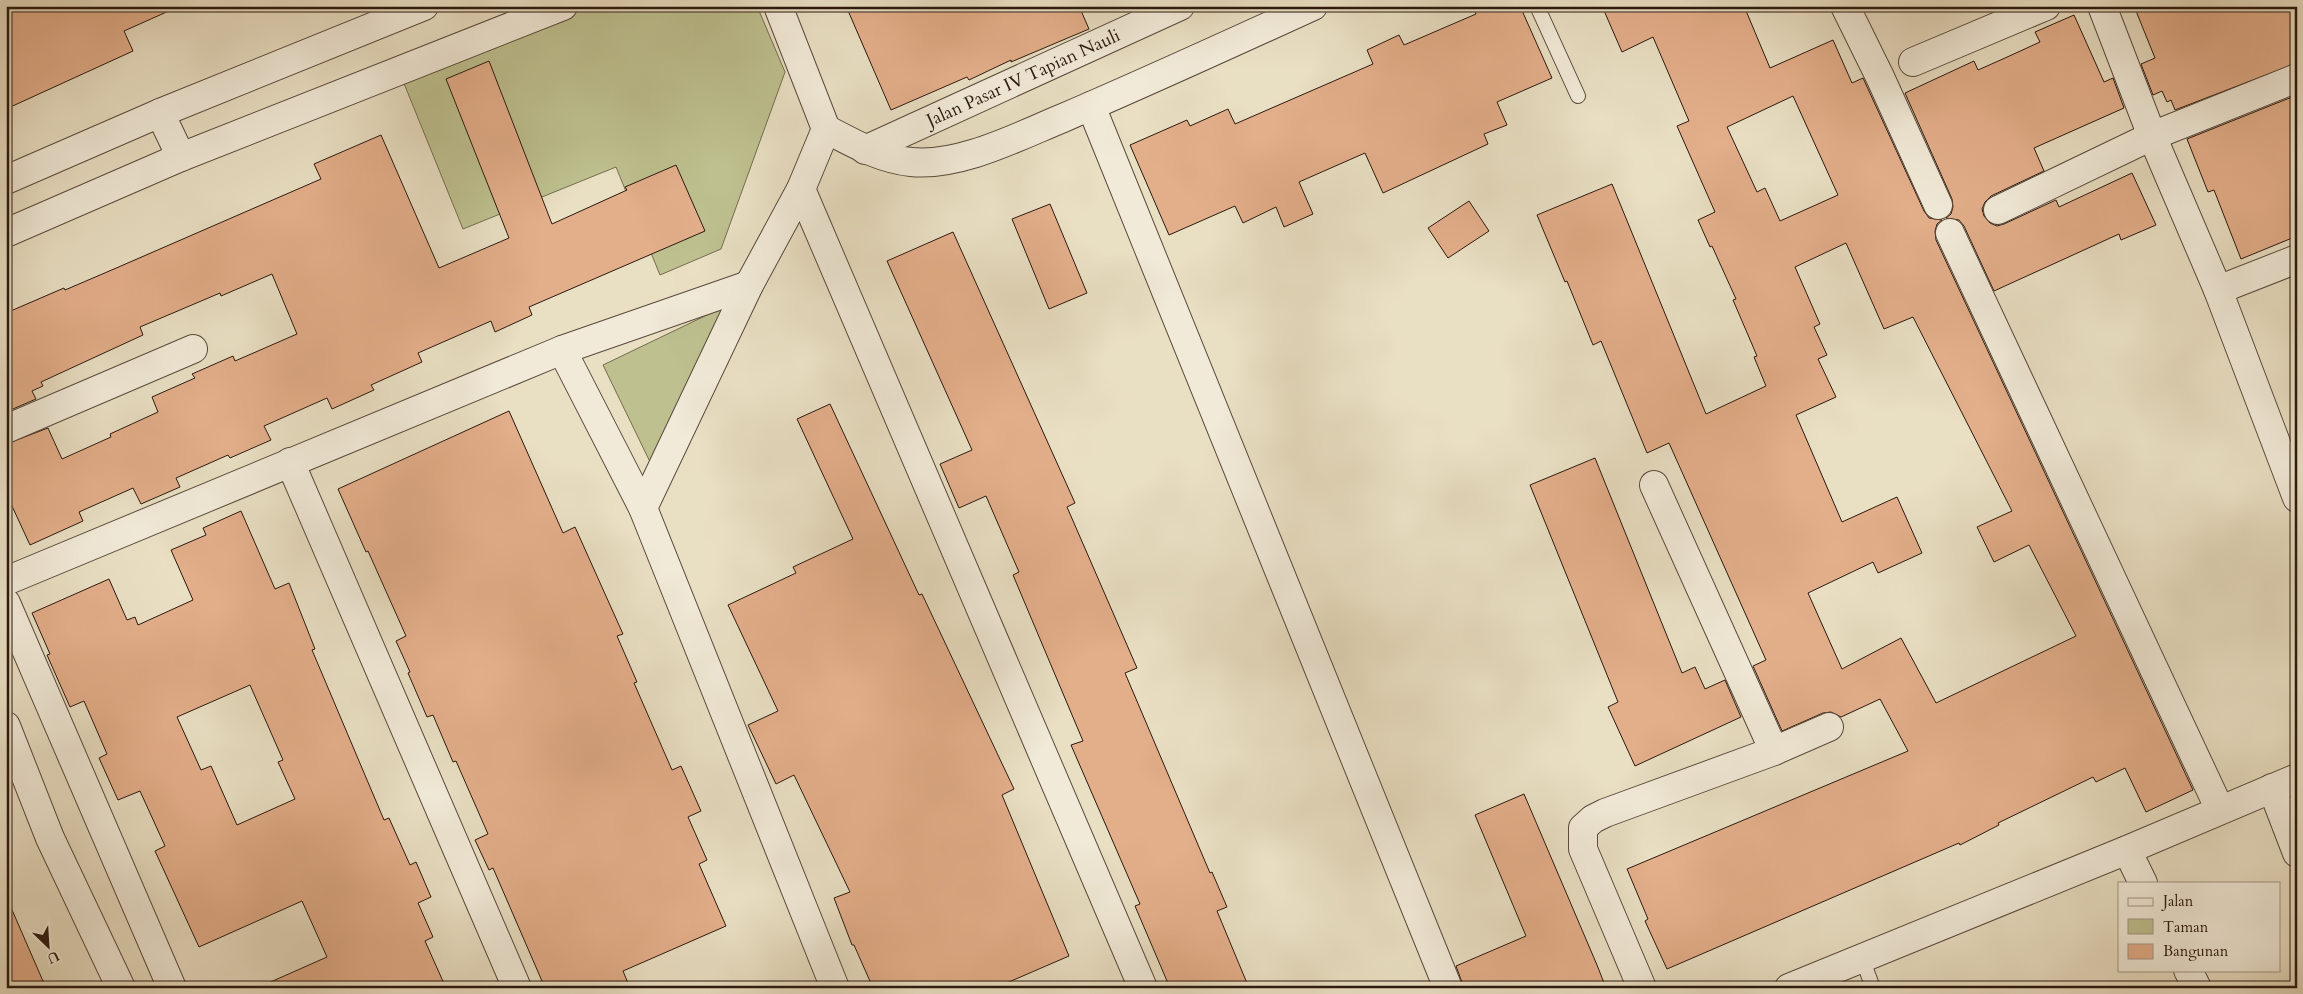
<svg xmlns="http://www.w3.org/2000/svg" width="2303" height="994" font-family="Cardo,serif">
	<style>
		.green { fill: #bec08f; stroke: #746c4f }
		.building { fill: #e3ae8a; stroke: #2b190f; fill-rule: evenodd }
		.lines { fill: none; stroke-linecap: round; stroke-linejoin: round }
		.service-casing { stroke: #5a4a3c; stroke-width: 16 }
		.minor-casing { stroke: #5a4a3c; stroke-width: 30 }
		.service { stroke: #f1ead8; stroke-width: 14 }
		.minor { stroke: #f1ead8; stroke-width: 28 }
		.labels { text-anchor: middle; stroke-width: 5; stroke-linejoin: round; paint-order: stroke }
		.street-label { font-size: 18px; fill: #2b190f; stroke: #f1ead8 }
	</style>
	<rect width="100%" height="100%" fill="#e9dfc3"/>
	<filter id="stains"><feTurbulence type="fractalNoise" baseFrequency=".004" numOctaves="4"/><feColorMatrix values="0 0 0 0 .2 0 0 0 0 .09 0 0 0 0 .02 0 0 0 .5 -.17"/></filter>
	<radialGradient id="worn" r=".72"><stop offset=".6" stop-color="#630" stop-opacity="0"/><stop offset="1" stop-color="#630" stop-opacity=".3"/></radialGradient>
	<g class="green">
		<path d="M586,6H757L785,72L721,249L660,275L616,167L463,229L403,81Z"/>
		<path d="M734,302L653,468L603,365Z"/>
	</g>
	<g class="building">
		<path d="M6,6H180L124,31L133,51L6,109Z"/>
		<path d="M846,6H1079L1089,29L1011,62V60L969,80L967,77L891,110Z"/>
		<path d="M1472,6H1520L1552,78L1497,102L1507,125L1484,134L1488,144L1383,193L1365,153L1299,182L1313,214L1284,227L1276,207L1243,223L1235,206L1169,235L1130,145L1187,120L1190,126L1228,109L1235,124L1373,64L1367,50L1399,35L1404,45L1476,14Z"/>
		<path d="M1602,6H1744L1770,68L1833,40L1852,83L1863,78L1924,211L1929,218L1942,220L1937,224L1935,231L1936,240L2193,790L2146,812L2125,768L2096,782L2093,777L1998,823L1999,825L1960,845L1959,843L1667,969L1645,921L1648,919L1627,869L1908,751L1880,699L1841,717L1831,712L1823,713L1782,731L1753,666L1766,660L1669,443L1647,453L1601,341L1593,345L1567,281L1565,282L1537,215L1612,184L1706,414L1766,386L1754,357L1757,356L1733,300L1736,299L1712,246L1710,247L1698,220L1715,212L1677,126L1689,121L1653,37L1622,52ZM1793,96L1838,195L1780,221L1765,188L1757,192L1727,127ZM1846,243L1884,329L1913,317L2012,511L1977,527L1994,562L2029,545L2076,636L1936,703L1901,638L1842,669L1808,593L1873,562L1878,573L1922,553L1897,497L1842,522L1796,415L1836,397L1818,359L1827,355L1814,327L1820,324L1795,267Z"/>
		<path d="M2134,6H2289L2297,23V63L2175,110L2171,100L2167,102L2162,91L2153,95L2141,64L2155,58Z"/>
		<path d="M2074,15L2104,82L2113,78L2124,108L2034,148L2044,171L1991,196L1985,202L1982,209L1984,216L1990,223L1997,226L2004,224L2056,200L2059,207L2132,173L2156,225L2121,240L2119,234L1994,291L1964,226L1959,220L1946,218L1951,214L1953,207L1952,199L1905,93L1974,61L1978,70L2005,58L2040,42L2035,32Z"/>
		<path d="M489,61L552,224L627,190L625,187L676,165L705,231L529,307L532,315L495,332L491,321L418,353L422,362L371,385L374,390L332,409L327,398L264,426L271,440L230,458L228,455L176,478L180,487L141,504L133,488L79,512L83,521L30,545L6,493V444L48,428L62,459L111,437L110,434L158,412L152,397L195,378L192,374L233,356L235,361L297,334L272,274L221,296L220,293L140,327L143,335L41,382L43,386L32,391L36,399L6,412V313L64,288L65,290L114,269L321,179L314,164L381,135L439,268L509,238L446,79Z"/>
		<path d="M2297,95V236L2241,259L2214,190L2208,192L2187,139Z"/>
		<path d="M1469,201L1489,231L1448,258L1428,228Z"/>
		<path d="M1050,204L1087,293L1049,309L1012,219Z"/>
		<path d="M953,232L1075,503L1067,507L1137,668L1125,673L1210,873L1212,872L1227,907L1217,911L1249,988H1170L1135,906L1140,904L1071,745L1083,741L1013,575L1019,572L986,496L959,508L940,464L972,450L887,261Z"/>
		<path d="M830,404L919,595L922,594L1014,789L1002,795L1069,956L995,988H873L854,945H852L834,898L850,892L794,775L776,784L748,725L778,711L728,605L796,573L793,567L853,539L797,419Z"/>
		<path d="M509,411L563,533L575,527L601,585L623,634L617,636L637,682L634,683L672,770L681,766L701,811L688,817L707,860L699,864L726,926L623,971L630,988H545L493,868L489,870L475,840L488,834L456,761L453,762L433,715L427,717L408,673L410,672L396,641L406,636L368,551L366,552L338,489Z"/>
		<path d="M1595,458L1682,673L1695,667L1705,689L1725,680L1741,717L1635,766L1608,707L1618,702L1530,485Z"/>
		<path d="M241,511L275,589L289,583L315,649L312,650L384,820L389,818L410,865L416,862L431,897L418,903L433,937L425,941L446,988H257L327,957L302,901L199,947L155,851L165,846L140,791L118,800L99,758L107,754L84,701L70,707L47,655L50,654L32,613L109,579L127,620L135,617L138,625L193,600L171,550L206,535L203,528ZM250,685L283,760L278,762L295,799L237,825L211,766L201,770L177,717Z"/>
		<path d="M1524,794L1597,965L1606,988H1464L1463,985L1456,966L1526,936L1475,815Z"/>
		<path d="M6,896L46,988H6Z"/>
	</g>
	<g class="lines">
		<g class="service-casing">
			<g id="service">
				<path d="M1537,6L1578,96"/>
				<path d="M1862,958L1873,988"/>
			</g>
		</g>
		<g class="minor-casing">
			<g id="minor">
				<path d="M778,6L826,129C853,143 880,159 911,162C960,167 1019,136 1063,118C1147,82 1230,44 1313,6"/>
				<path d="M1845,6L1880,77L1938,205"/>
				<path d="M2102,6L2152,136L2218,290L2297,498"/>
				<path d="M1913,62L2046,6"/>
				<path d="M1091,106L1448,988"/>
				<path d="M160,113L181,157"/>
				<path d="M826,129L801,189L749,285L643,508L835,988"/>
				<path id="s1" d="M865,150L1180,6"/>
				<path d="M6,180L160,113L424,6"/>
				<path d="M801,189L1143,988"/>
				<path d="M1998,210L2152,136L2297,78"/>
				<path d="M6,233L181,157L563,6"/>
				<path d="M1950,233L2220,810"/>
				<path d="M2218,290L2297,259"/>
				<path d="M6,429L193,349"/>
				<path d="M290,462L517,988"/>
				<path d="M1654,485L1774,751"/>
				<path d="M643,508L562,350L749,285"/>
				<path d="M6,581L562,350"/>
				<path d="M6,603L172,988"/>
				<path d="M6,726L50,838L121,988"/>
				<path d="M2272,788L2297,853"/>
				<path d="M2127,850L2143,883"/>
				<path d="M2188,970L2197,988"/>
				<path d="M1642,988L1583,849V828L1593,819L1605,813L1774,751L1829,727"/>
				<path d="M1789,988L2127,850L2297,778"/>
			</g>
		</g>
		<use href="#service" class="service"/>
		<use href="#minor" class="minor"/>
	</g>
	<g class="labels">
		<g class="street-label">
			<text dy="6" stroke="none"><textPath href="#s1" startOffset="174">Jalan Pasar IV Tapian Nauli</textPath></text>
		</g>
	</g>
	<rect width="2303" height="994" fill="none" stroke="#e9dfc3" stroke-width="25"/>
	<rect x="8" y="8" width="2288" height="979" fill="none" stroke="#2b190f" stroke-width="2.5"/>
	<rect x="12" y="12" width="2278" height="969" fill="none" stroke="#2b190f"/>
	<rect x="2118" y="882" width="162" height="90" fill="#f1ead8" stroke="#a29688"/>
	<rect x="2128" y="898" width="25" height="8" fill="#f1ead8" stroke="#a29688"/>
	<text x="2163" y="906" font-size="15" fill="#2b190f">Jalan</text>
	<rect x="2128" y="919" width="25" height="15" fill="#bec08f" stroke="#a29688"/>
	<text x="2163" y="932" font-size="15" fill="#2b190f">Taman</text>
	<rect x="2128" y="944" width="25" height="15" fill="#e3ae8a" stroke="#a29688"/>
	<text x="2163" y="956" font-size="15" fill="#2b190f">Bangunan</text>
	<g transform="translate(48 946) rotate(155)" stroke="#f1ead8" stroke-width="4" paint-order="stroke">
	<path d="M0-4L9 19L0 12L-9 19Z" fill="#2b190f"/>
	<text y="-8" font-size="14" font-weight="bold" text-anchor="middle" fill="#2b190f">U</text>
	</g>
	<rect width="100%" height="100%" filter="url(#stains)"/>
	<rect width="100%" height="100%" fill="url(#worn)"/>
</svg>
